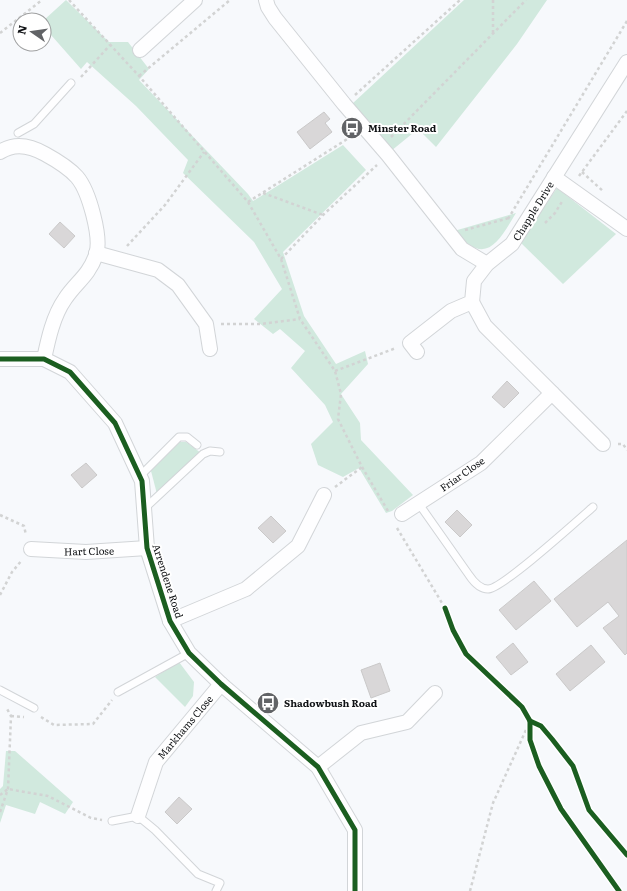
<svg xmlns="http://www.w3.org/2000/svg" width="627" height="891" font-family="Literata,serif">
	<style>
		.green { fill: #d1e9de }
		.building { fill: #d9d7d8; stroke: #cac9c9 }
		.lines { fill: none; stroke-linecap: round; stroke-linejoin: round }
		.lane-casing { stroke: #d2d5d8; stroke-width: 9 }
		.street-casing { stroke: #d2d5d8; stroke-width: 16 }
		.path { stroke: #d2d3d3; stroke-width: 2.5; stroke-dasharray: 3 3; stroke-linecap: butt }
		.lane { stroke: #fefeff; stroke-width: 7 }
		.street { stroke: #fefeff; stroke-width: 14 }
		.cycleway-casing { stroke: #fff; stroke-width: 8 }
		.cycleway { stroke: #1b5e20; stroke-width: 5 }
		.labels { text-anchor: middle; stroke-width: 4; stroke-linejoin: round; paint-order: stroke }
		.poi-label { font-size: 10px; font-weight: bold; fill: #101215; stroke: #fff; text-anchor: start }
		.street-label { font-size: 10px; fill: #101215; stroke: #fff }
	</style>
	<rect width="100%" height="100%" fill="#f7f9fc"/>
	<g class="green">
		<path d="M66,0L109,42H128L149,69L139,80L248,194L253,201L343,145L366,170L283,252L304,316L336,364L365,351L368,364L341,394L360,423L361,440L413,495L392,511L386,513L359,468L343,477L318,465L311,444L333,422L325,405L291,368L305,351L280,329L273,334L254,319L282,289L254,242L183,173L188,160L136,106L87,62L81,69L44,27V20Z"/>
		<path d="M464,0H547L517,44L436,147L418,129L391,151L352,104Z"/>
		<path d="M557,188L616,234L563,284L520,242Z"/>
		<path d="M516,213C497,245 485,266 454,231Z"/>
		<path d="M180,442H186L201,453L157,494L151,471Z"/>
		<path d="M179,662L194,682L193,696L185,707L155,677Z"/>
		<path d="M6,751H15L73,802L65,814L40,802L35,814L6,805L0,823V789L3,786Z"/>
	</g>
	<g class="building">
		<path d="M324,112L330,119L325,123L332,132L310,149L297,132Z"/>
		<path d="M60,222L75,236L64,248L49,234Z"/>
		<path d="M507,381L519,393L504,408L492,397Z"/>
		<path d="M86,463L97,475L82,488L71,475Z"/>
		<path d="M457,510L472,525L460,537L445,522Z"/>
		<path d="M271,516L286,531L273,543L258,528Z"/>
		<path d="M627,540V653L625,655L603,628L619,616L608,602L577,627L554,599Z"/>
		<path d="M534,581L551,601L516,630L499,610Z"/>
		<path d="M513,643L528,662L511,675L496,657Z"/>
		<path d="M591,645L605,662L570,691L556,674Z"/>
		<path d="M380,663L390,691L371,698L361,670Z"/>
		<path d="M179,797L192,809L177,824L165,812Z"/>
	</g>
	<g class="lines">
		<g class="lane-casing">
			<g id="lane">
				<path d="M18,133L34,124L71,83"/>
				<path d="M140,476L179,437H187L197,445"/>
				<path d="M419,504L469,575C473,581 480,589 488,589C502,589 578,520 593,507"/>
				<path d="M144,509L203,454L210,451L220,452"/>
				<path d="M0,690L34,708"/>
				<path d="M118,692L189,653"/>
				<path d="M112,821L138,816L155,830L198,874L220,883L216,891"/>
			</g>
		</g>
		<g class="street-casing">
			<g id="street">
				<path d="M266,0L268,7L275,18L344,104L388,155L462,249L487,264"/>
				<path d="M140,50L195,0"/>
				<path d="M0,152C15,142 31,146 45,154C56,160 69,168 77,177C89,191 102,238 96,255C88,277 76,282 65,299C53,316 48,340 44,359"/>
				<path d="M554,177L627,229"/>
				<path d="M96,253L158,270L178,285L206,324L210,349"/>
				<path d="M417,352L410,343L451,311L472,302L474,281L487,264L512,244L627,62"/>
				<path d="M0,359H44L70,372L115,423L142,481L147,548L170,621L189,653L221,684L318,767L355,830V891"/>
				<path d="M552,393L603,444"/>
				<path d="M402,514L481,463L552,393L485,326L472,302"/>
				<path d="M31,549L86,552L147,548"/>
				<path d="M170,621L246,589L298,546L324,495"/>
				<path d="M318,767L361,733L407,722L435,693"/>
				<path d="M138,816L156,762L221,684"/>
			</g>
		</g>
		<g class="path">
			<path d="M69,0L139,76L248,202L281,259L300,319L335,371L341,394L338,419L362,467L388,511"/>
			<path d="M0,33L42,0"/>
			<path d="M493,33V0"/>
			<path d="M139,76L230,0"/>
			<path d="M81,77L110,45"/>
			<path d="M355,95L460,0"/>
			<path d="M391,137L526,0"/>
			<path d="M582,172L604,192"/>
			<path d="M579,176L627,111"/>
			<path d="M263,193L323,215"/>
			<path d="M248,202L352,136"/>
			<path d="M508,219L627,21"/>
			<path d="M545,223L555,213L563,200"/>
			<path d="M465,230L509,218"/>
			<path d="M127,246L165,205L204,152"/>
			<path d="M281,259L323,215L377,165"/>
			<path d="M221,324H261L300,319"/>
			<path d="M335,371L396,348"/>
			<path d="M618,444H623L627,450"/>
			<path d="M335,487L362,467"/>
			<path d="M0,515L24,526L26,535"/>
			<path d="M397,528L445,608"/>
			<path d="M0,595L12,572L22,560"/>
			<path d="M11,716L24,717"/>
			<path d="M41,717L54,725L93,724L112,700"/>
			<path d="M0,795L8,789L48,796L91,818L102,820"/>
			<path d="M0,812L8,789L11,716L6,707"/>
			<path d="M470,891L493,803L530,721"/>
		</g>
		<use href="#lane" class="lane"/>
		<use href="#street" class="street"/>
		<g class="cycleway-casing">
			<g id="cycleway">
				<path d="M0,359H44L70,372L115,423L142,481L147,548L170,621L189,653L221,684L318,767L355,830V891"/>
				<path d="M445,608L453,630L466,654L522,707L530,721L541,726L552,739L573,766L589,810L627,855"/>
				<path d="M530,721V740L539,766L561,809L619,891"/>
			</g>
		</g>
		<use href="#cycleway" class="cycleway"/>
	</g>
	<defs>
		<g id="bus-disc" transform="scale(1.15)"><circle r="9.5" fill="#616366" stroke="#fff"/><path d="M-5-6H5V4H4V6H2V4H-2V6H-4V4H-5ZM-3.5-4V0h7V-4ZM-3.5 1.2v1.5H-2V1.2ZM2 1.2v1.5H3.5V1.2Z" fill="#fff"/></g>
	</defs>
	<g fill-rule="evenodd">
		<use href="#bus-disc" x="352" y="128"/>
		<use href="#bus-disc" x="268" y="703"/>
	</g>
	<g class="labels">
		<g class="poi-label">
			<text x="368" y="132">Minster Road</text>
			<text x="284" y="707">Shadowbush Road</text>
		</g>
		<g class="street-label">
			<text transform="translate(533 211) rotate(-58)" y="4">Chapple Drive</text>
			<text transform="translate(462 474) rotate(-35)" y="4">Friar Close</text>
			<text transform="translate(89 551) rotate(-1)" y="4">Hart Close</text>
			<text transform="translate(168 581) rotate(72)" y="4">Arrendene Road</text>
			<text transform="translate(185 727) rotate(-50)" y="4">Markhams Close</text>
		</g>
	</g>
	<g transform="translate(32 32) rotate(283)"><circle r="19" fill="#ffffff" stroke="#9fa0a1"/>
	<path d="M0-3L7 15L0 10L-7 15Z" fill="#616366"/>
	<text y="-6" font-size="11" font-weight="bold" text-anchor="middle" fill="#101215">N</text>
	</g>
</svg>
